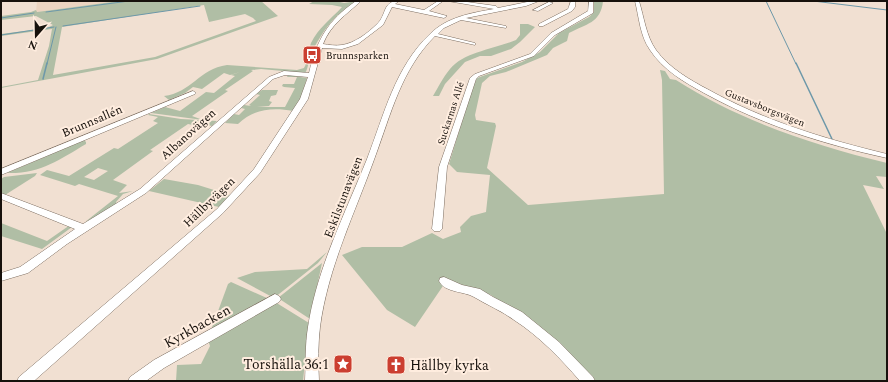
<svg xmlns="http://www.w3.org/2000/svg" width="888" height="382" font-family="Spectral,serif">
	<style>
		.built { fill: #ecd4c1 }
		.green { fill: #b0bea5; fill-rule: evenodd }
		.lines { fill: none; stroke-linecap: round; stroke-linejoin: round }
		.stream-far1 { stroke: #6d98a9; stroke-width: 1 }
		.stream { stroke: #6d98a9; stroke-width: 1.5 }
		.minor-casing { stroke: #7d6e61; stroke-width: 1 }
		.minor { fill: #fff; fill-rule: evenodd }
		.labels { text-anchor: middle; stroke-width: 4; stroke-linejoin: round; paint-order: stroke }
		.far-poi-label { font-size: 10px; fill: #17110c; stroke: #ffeddf; text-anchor: start }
		.far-street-label { font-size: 10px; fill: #17110c; stroke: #ffeddf }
		.street-label { font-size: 12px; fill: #17110c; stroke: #ffeddf }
		.near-street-label { font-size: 14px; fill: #17110c; stroke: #ffeddf }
		.near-poi-label { font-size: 14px; fill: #17110c; stroke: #ffeddf; text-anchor: end }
	</style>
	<rect width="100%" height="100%" fill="#f1e0d2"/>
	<path class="built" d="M37,1H119L36,12Z"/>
	<g class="green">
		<path d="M119,1H261L278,16L157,59L1,88V87L38,80L49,46L52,29L1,36V34L47,28L53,25L36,16L1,20V16L31,12L36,10L37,12ZM204,5L209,22L245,14L253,18L256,21L155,57L53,75L62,27Z"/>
		<path d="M314,1H336L344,3L357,1C331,18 326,27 311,53C308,59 309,68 305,73L261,69L251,70L253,71L225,90L228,91L192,116L203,120L151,113L165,107L180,111L206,92L214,93L235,76L231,75L240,72L230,75L224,73L202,89L193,87L185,93L169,100L164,96C191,93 199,69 227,65L297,70L304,68C308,62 308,51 311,43C318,28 331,19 342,7L332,5L309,4Z"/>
		<path d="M594,1H603C601,23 586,24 569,33L567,41L553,48L547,55L506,72L490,76L482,83L475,115L476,120L495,123L496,126L487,168L528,205L664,194L662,80L660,70L665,71L670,79L676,80C740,121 813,145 887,163V177L876,176L884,189L863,185L887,234V381H596L556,341L491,295L447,280L415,327L387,310L342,255L362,247H402L432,233L443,239L461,232L460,227L471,216L486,212L490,175L457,172L449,164L472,89L477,78L522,62L540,52L559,33L589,17L594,12Z"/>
		<path d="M520,24H528L535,27L520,42L511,49L491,56H480L465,62L445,84L439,96H433C438,88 443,77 450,69C464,52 495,49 516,40L520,35Z"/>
		<path d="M288,75L307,78L300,100L293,111C272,107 254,109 238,124L225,123L234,114L239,115L245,109L241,108L244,105L251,106L249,105L260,95L256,94L262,90H278L276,95L271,96L269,101L272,102L269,106L257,107H285L295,88L284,87L282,86L283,84H294L297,77H287Z"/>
		<path d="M149,114L181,119L217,121L212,126L207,125L208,123L201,121L193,125L188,124L150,150L153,151L113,180L127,185L119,193L133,191L123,194L116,202L118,205L85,222L118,196L79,184L75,186L40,175L47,170L69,176L114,148L118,149L158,123L153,121L158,117L148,115ZM98,168L108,171L94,180L84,177Z"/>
		<path d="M84,140L86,142V144C59,160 40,174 7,173Z"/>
		<path d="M37,173L35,176L5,195L2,194L1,179L4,177Z"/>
		<path d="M164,179L198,185L230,195L219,207L149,191Z"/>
		<path d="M1,223L47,241L70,225L72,227L42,249L1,236Z"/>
		<path d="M327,252L318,263L274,298L237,278L255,272L307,269Z"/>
		<path d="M322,263L310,319L278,298Z"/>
		<path d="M231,282L269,299L210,333L228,284Z"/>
		<path d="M275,302L309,323L303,381H176L177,365L201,364L210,346L208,340Z"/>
	</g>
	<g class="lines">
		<g class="stream-far1">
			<path d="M766,1L796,64"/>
			<path d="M813,1L887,10"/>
			<path d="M46,12L129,1"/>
			<path d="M1,18L34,13"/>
			<path d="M63,26L200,6"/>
			<path d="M1,35L54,27"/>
			<path d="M47,64L56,27"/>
		</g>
		<g class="stream">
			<path d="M796,63L832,139"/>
			<path d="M43,79L47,63"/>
		</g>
		<g class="minor-casing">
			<g id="minor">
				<path d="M356,1H361C346,15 331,24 323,44C329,45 336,46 342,45C355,43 368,33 377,24C387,15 382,1 399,1L395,4L424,10L438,1H443L429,11L447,16L444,18L392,7L383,25L358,44L342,49L322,48L308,99L260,173L223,213L34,381H17L19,377L217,209L254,169L300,99L308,77L285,75L273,79L146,193L67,244L28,273L1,281V273L20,267L75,229L1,199V193L83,224L140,189L269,77L284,71L309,73C317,40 327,21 356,1Z"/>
				<path d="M448,1H460L496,6L498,8L532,1H539L526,6L466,18L506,26V28L461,20L444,28L438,34L475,43V45L435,36C401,70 391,114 375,157C355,213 328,267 320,327C318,344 318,363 319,381H305C306,363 305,345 308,327C317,268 345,214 367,159C384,115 395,67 430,34C447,17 471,13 494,9Z"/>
				<path d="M571,1H575V7L572,11L543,26H539V24L568,9Z"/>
				<path d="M589,1H593V13L555,35L534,56L479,76L476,79L447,167L442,229L440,231H434L432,229L439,167L470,78L475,74L530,54L551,33L588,11Z"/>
				<path d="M635,1H639C644,17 646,36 656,50C669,68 690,80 709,90C765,121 825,139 887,154V158C823,144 762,125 704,93C684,82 663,70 650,50C640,36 639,17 635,1Z"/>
				<path d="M549,2L553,3L538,11L533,10Z"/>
				<path d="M193,91L196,93L195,94L1,175V169Z"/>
				<path d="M444,277L462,285L480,289L493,297L522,312L559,342L593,377L595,381H580C561,359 539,336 514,320C502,311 487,305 474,297C464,291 445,293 439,281L440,278Z"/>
				<path d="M275,294L279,296L281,299L279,302L164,368L146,381H128L130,377L154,360Z"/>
			</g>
		</g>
		<use href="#minor" class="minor"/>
	</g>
	<defs>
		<g id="bus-square" transform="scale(1)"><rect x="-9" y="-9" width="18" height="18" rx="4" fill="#cb3e30" stroke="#ffeddf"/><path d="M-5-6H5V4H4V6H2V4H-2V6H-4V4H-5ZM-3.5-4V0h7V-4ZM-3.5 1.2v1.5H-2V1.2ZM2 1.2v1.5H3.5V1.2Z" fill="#fff"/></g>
		<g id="sight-square" transform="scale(1)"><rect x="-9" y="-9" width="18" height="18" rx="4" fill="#cb3e30" stroke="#ffeddf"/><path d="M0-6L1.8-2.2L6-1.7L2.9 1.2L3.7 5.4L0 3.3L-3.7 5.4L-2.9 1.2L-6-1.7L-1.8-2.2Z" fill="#fff"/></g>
		<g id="church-square" transform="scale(1)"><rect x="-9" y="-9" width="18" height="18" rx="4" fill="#cb3e30" stroke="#ffeddf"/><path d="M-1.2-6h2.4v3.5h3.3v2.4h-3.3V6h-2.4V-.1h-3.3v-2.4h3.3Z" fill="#fff"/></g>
	</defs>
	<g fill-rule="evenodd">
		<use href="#bus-square" x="312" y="55"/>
		<use href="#sight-square" x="343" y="364"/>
		<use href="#church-square" x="396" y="365"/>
	</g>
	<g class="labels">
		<g class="far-poi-label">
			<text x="326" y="59">Brunnsparken</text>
		</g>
		<g class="far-street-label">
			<text transform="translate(765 107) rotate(22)" y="4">Gustavsborgsvägen</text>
			<text transform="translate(450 113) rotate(-72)" y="4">Suckarnas Allé</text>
		</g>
		<g class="street-label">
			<text transform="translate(92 121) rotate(-23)" y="4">Brunnsallén</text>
			<text transform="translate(188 134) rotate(-42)" y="4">Albanovägen</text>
			<text transform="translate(343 197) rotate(-69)" y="4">Eskilstunavägen</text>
			<text transform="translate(209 202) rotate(-44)" y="4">Hällbyvägen</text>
		</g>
		<g class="near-street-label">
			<text transform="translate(197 326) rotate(-29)" y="5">Kyrkbacken</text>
		</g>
		<g class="near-poi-label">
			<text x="329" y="369">Torshälla 36:1</text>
			<text x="410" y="370" text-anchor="start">Hällby kyrka</text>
		</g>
	</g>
	<rect width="888" height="382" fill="none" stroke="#17110c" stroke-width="4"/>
	<g transform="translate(36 36) rotate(200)" stroke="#ffeddf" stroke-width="3" paint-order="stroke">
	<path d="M0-3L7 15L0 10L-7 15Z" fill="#17110c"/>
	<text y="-6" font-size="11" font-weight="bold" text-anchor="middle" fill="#17110c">N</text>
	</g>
</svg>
